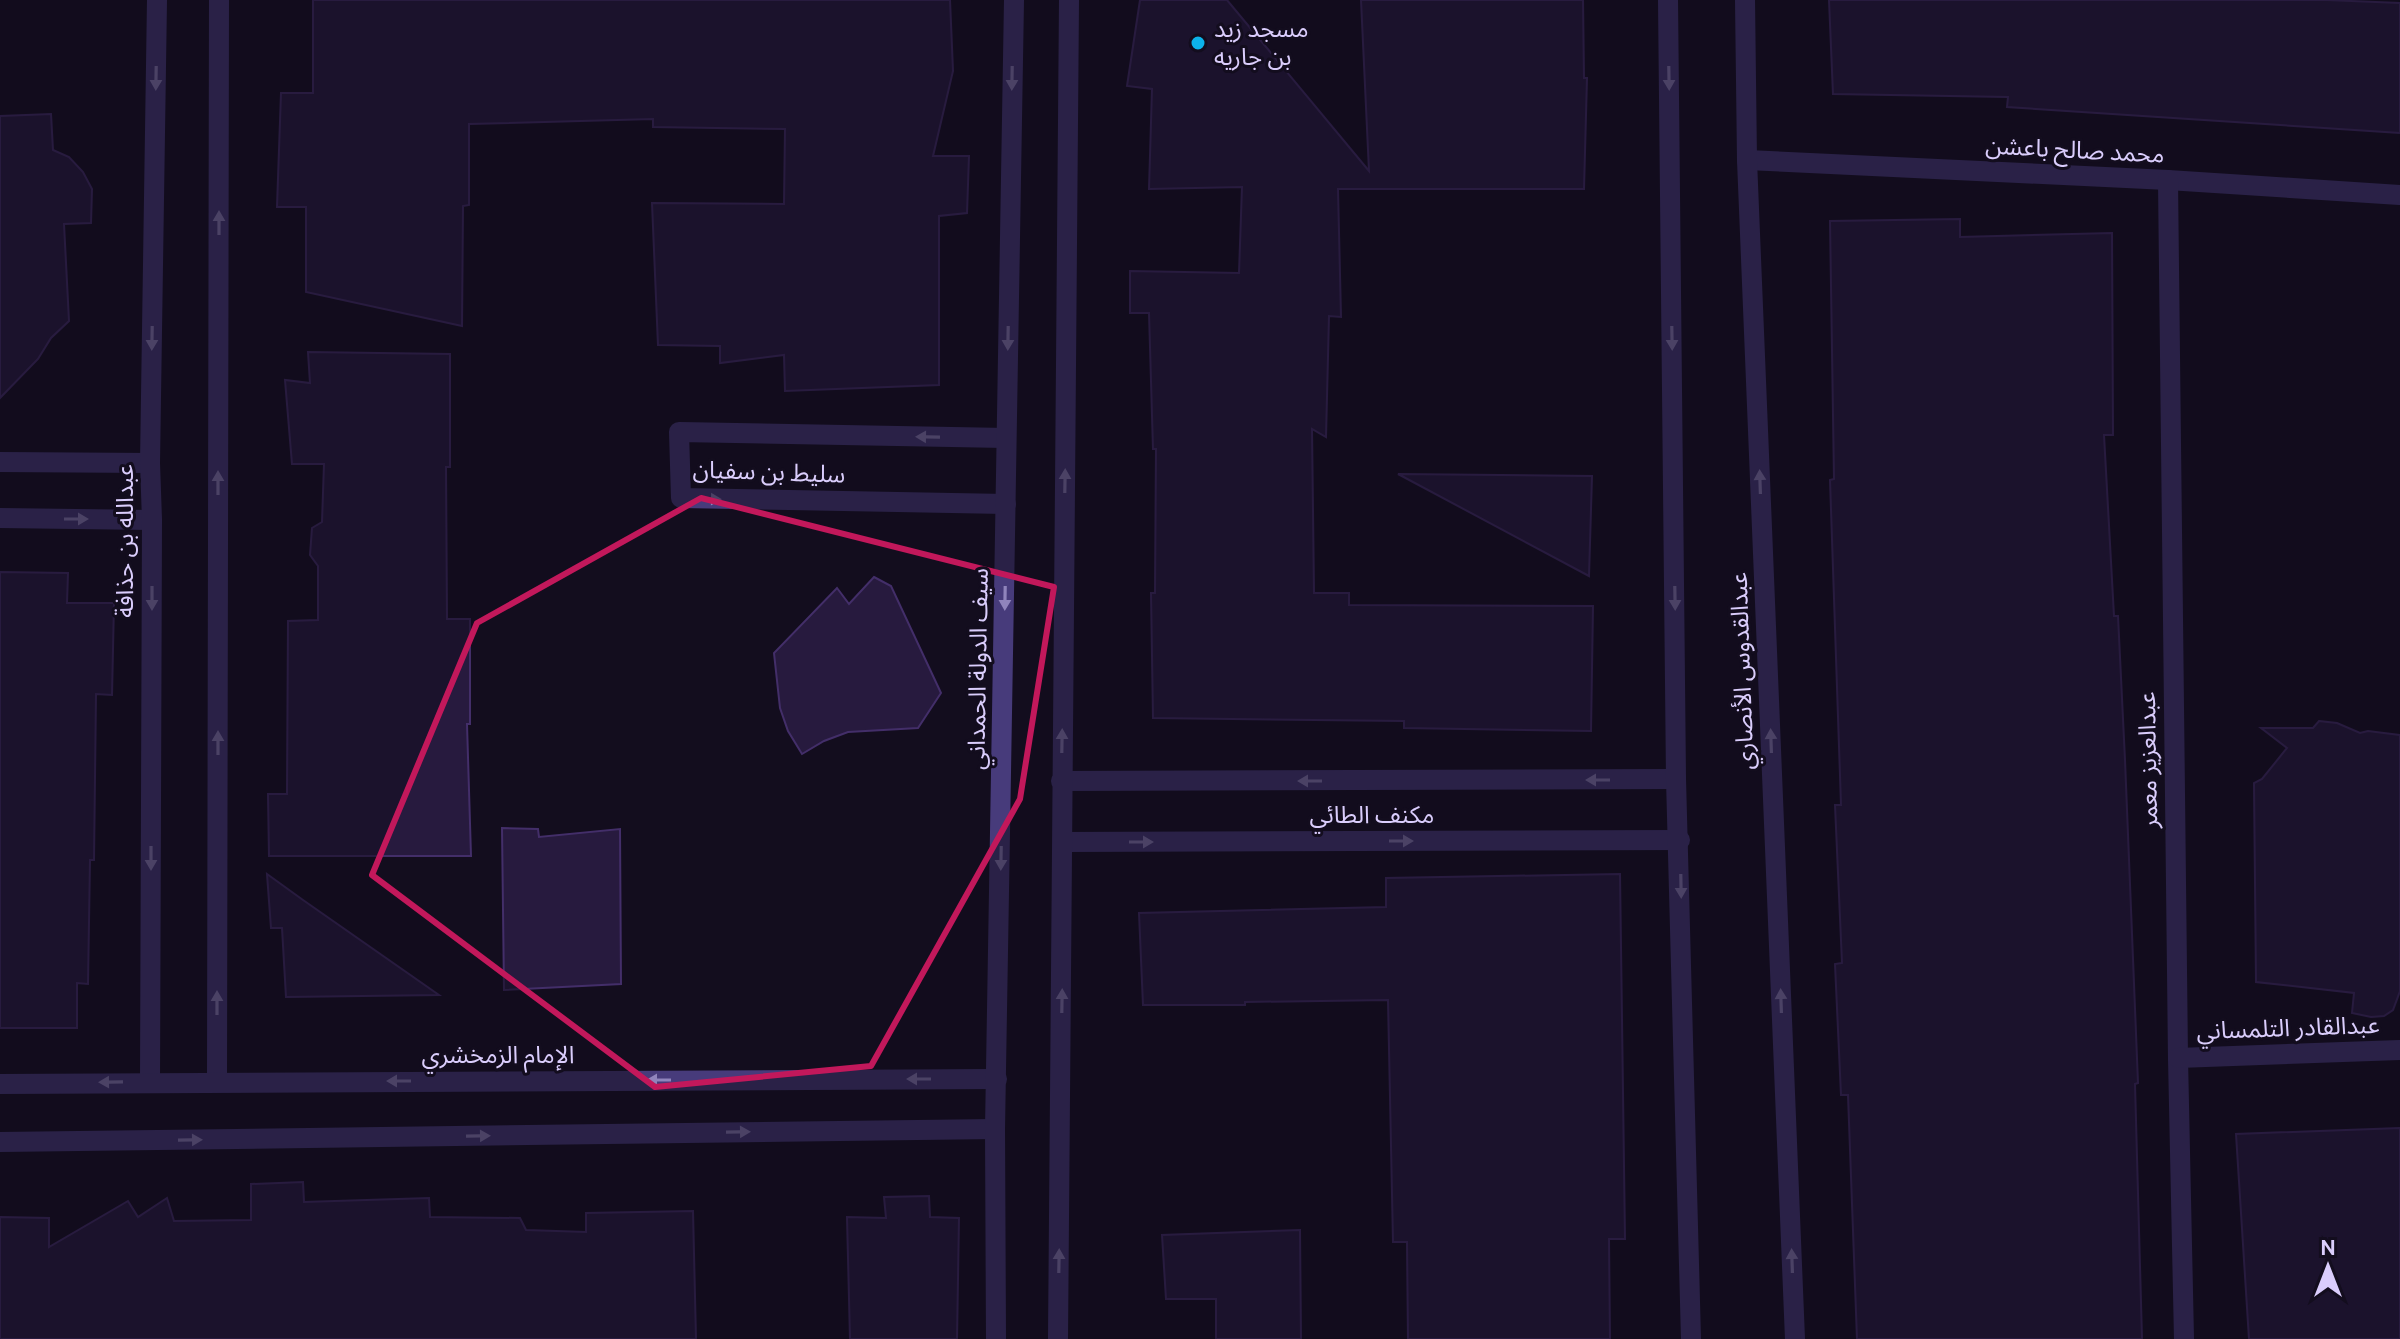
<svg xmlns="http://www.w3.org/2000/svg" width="2400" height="1339" font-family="Cabin,'Noto Sans Arabic',sans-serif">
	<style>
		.building { fill: #271a3e; stroke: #432e69; stroke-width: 2 }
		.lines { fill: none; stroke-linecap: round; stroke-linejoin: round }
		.minor { stroke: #473b7b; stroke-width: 20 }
		.tertiary { stroke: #473b7b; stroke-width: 20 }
		.oneway { fill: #9084bc }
		.marked { fill: none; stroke: #c2185b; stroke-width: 6; stroke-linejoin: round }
		.poi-dot { fill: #0cb2ea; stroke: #130d1e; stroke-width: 3 }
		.labels { text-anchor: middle; stroke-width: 6; stroke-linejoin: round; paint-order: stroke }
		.poi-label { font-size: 24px; fill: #dacdfc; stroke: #130d1e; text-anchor: start }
		.street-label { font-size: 24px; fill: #dacdfc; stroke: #130d1e }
	</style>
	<rect width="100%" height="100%" fill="#130d1e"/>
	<g class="building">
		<path d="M313,0H950L953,71L933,156H969L967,213L939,216V385L785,391L784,355L720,363V346L658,345L652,203L784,204L785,129L653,127V119L469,124V205L463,206L462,326L306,292V207H277L281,93H313Z"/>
		<path d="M1140,0H1227L1369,171L1361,0H1583L1584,78H1587L1584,189H1338L1341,317L1329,316L1326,437L1312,429L1314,593H1349V605L1593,606L1591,731L1404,728V721L1153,718L1151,593H1155L1156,449H1153L1149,313H1130V271L1239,273L1242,187L1149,189L1152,89L1127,86Z"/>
		<path d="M1829,0H2327L2400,3V133L2007,107L2008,97L1833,94Z"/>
		<path d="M51,114L53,150L69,157L83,172L92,189L91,223L64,224L69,321L51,338L38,359L0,398V116Z"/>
		<path d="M1960,219V237L2112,233L2113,435H2104L2114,616H2118L2125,760L2138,1083L2135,1084L2142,1339H1857L1848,1095H1841L1835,964L1842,963L1835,805H1841L1830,480L1834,479L1830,221Z"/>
		<path d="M308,352L450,354V467H446L447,619H470V724H467L471,856H269L268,794H287L288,621L318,620V566L310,555L312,528L322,522L324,464H292L285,380L310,383Z"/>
		<path d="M1398,474L1592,476L1589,576Z"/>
		<path d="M0,572L68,573L67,603H114L112,695L96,694L94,860H90L88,984L77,983V1028H0Z"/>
		<path d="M874,577L891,586L941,693L918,728L848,732L824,741L802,754L788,731L780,708L774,653L837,588L849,604Z"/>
		<path d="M2319,721L2337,723L2360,733L2368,731L2400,735V991L2393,1010L2384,1016L2371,1017L2352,1013L2354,993L2256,982L2254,783L2262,779L2287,748L2261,728H2313Z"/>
		<path d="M502,828L538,829L539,837L620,829L621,984L504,990Z"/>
		<path d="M267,874L303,900L439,995L286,997L282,928H271Z"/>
		<path d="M1620,874L1625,1239H1609L1610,1339H1408L1407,1242H1393L1388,1000L1245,1002V1005H1143L1139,913L1386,907V878Z"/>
		<path d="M2400,1128V1339H2249L2236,1134Z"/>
		<path d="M303,1182L304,1202L429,1198L430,1217L520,1218L526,1230L586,1232V1213L693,1211L696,1339H0V1217L49,1218V1247L128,1201L138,1217L167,1198L174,1221L251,1220V1184Z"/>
		<path d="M929,1196L930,1217L959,1218L957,1339H850L847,1217L886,1218L884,1197Z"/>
		<path d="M1300,1230L1301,1339H1216V1299H1166L1162,1235Z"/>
	</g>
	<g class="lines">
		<g class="minor">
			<path d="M1747,160L2168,180L2400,195"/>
			<path d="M2168,180L2178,1058L2184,1339"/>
			<path d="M1006,438L679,432L681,498L1006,504"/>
			<path d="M0,462L150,463"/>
			<path d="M0,518L152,520"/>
			<path d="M1061,781L1676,779"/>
			<path d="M1063,842L1680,840"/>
			<path d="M2178,1058L2400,1050"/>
			<path d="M150,1081L152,520L150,463L157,0"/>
			<path d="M217,1081L219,0"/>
			<path d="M0,1084L997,1079"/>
			<path d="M0,1142L995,1129"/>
			<path d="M996,1339L995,1129L1014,0"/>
			<path d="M1058,1339L1069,0"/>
		</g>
		<g class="tertiary">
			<path d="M1668,0L1676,779L1691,1339"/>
			<path d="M1745,0L1747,160L1795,1339"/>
		</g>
	</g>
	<defs><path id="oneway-solid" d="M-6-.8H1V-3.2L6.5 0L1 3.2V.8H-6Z" transform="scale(2)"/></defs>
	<g class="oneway">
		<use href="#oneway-solid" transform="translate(156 78) rotate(91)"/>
		<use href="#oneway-solid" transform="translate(1012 78) rotate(91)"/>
		<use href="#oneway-solid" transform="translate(1669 78) rotate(89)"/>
		<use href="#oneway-solid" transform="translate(219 223) rotate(-90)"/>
		<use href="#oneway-solid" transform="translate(152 338) rotate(91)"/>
		<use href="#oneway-solid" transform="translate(1008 338) rotate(91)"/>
		<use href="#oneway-solid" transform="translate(1672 338) rotate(89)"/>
		<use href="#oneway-solid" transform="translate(928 437) rotate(-179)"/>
		<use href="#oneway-solid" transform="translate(1065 481) rotate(-89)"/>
		<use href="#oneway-solid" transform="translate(1760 482) rotate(-92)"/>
		<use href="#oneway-solid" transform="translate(218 483) rotate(-90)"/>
		<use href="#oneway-solid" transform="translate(709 499) rotate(1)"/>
		<use href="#oneway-solid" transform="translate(76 519)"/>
		<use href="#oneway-solid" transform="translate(152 598) rotate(90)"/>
		<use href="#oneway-solid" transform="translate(1005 598) rotate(91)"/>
		<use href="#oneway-solid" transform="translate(1675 598) rotate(89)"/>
		<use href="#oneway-solid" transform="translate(1062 741) rotate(-89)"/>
		<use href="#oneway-solid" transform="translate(1771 741) rotate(-92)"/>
		<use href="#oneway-solid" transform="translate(218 743) rotate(-90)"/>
		<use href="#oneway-solid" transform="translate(1598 780) rotate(180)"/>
		<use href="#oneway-solid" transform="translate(1310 781) rotate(180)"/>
		<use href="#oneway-solid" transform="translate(1401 841)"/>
		<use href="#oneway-solid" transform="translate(1141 842)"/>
		<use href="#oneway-solid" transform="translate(151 858) rotate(90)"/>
		<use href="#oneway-solid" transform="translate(1001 858) rotate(91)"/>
		<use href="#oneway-solid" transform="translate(1681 886) rotate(89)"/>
		<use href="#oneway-solid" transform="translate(1062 1001) rotate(-89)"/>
		<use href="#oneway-solid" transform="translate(1781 1001) rotate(-92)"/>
		<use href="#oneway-solid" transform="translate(217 1003) rotate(-90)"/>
		<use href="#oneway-solid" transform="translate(919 1079) rotate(180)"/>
		<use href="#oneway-solid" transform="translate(659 1080) rotate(180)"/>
		<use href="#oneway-solid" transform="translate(399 1081) rotate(180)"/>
		<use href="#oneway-solid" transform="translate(111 1082) rotate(179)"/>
		<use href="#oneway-solid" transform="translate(738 1132) rotate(-1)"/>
		<use href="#oneway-solid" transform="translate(478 1136) rotate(-1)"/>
		<use href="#oneway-solid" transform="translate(190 1140) rotate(-1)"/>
		<use href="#oneway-solid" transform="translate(1059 1261) rotate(-89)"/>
		<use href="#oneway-solid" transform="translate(1792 1261) rotate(-92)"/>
	</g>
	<path d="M0 0H2400V1339H0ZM701,498L1054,587L1020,799L871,1066L655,1087L372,875L477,623Z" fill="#130d1e" fill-opacity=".55" fill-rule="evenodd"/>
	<path class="marked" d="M701,498L1054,587L1020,799L871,1066L655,1087L372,875L477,623Z"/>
	<circle class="poi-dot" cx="1198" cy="43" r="8"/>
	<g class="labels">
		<g class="poi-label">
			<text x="1214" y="37">مسجد زيد<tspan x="1214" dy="28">بن جاريه</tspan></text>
		</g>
		<g class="street-label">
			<text transform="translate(2075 150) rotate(3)" y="8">محمد صالح باعشن</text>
			<text transform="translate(769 472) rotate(2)" y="8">سليط بن سفيان</text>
			<text transform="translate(125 541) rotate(-90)" y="8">عبدالله بن حذافة</text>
			<text transform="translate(978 669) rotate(-89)" y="8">سيف الدولة الحمداني</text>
			<text transform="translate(1742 671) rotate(-92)" y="8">عبدالقدوس الأنصاري</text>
			<text transform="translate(2148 760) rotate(-91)" y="8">عبدالعزيز معمر</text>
			<text x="1372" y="823">مكنف الطائي</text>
			<text transform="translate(2288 1028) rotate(-2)" y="8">عبدالقادر التلمساني</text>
			<text x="498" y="1063">الإمام الزمخشري</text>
		</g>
	</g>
	<g transform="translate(2328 1267)" stroke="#130d1e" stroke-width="6" paint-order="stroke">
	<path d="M0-6L14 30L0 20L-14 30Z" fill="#dacdfc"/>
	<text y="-12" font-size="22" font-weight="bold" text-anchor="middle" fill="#dacdfc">N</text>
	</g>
</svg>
